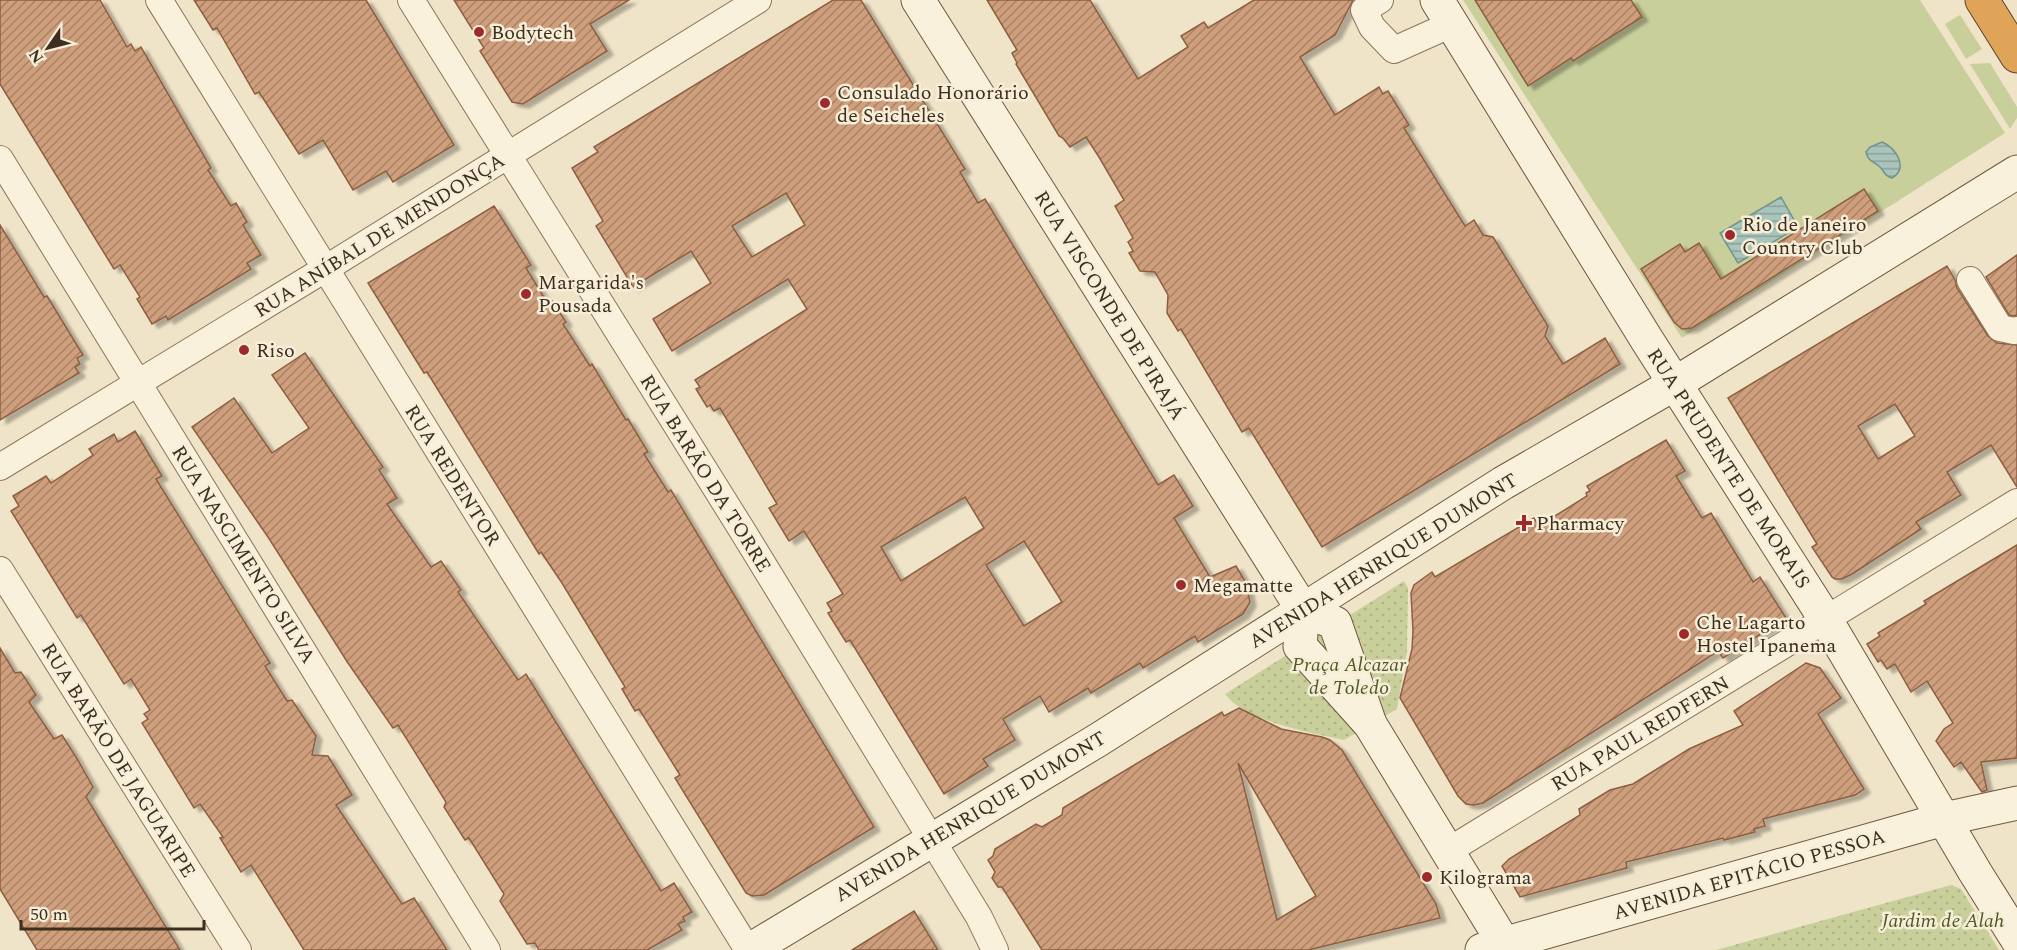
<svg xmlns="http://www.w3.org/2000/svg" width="2017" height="950" font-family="Spectral,serif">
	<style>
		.grass { fill: url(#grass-dots) }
		.garden { fill: #c9cf9b }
		.water { fill: url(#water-rules); stroke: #6f938a; stroke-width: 1.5 }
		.building { fill: url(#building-hatch); stroke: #8d5f41; stroke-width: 1.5; fill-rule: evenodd; filter: url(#shadow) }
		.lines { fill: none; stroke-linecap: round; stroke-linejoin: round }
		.street-casing { stroke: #8d765c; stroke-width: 28 }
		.secondary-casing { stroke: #6f573f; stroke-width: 35 }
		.highway-casing { stroke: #5b4430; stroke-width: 35 }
		.street { stroke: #faf1dc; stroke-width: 26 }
		.secondary { stroke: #faf1dc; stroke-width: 33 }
		.highway { stroke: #e0a458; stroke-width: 33 }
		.poi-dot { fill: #9e2a2b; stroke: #f7eed8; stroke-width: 2 }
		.labels { text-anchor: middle; stroke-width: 5; stroke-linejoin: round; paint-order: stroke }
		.poi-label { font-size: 20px; fill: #3d2e20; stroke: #f7eed8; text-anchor: start }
		.street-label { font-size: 20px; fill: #3d2e20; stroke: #f7eed8 }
		.park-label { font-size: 20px; font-style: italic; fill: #4d5a26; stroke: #f7eed8 }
	</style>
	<defs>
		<pattern id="grass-dots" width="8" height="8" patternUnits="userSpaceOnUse" patternTransform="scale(1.5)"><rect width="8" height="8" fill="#c9cf9b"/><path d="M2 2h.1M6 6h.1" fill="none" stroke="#aeb285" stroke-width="1.8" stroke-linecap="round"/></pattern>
		<pattern id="water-rules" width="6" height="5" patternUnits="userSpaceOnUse" patternTransform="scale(1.5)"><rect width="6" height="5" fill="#a9c4bc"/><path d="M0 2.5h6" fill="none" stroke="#8ba098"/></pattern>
		<pattern id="building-hatch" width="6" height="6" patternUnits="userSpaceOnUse" patternTransform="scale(1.5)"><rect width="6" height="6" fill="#cf9f7d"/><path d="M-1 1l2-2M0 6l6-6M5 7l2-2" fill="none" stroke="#a98266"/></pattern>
		<filter id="shadow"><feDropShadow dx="6" dy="4" stdDeviation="1.5" flood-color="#0004"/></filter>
	</defs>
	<rect width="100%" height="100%" fill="#f0e4c8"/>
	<g class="grass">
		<path d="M1404,581L1408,588L1407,651L1397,709L1344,740C1313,733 1244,721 1225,694Z"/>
		<path d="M1951,885L1961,889L1999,950H1716Z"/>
	</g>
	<g class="garden">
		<path d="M1463,0H1920L2005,133L1682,338Z"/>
		<path d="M1960,15L1982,49L1966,59L1945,24Z"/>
		<path d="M1990,63L2017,107V118L2010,129L1970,64Z"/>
	</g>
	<g class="water">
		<path d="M1882,142C1896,148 1909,168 1892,178C1885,176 1885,173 1880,167C1874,161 1868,162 1866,152L1870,147Z"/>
		<path d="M1781,197L1798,227L1738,263L1720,233Z"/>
	</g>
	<g class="building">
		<path d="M0,0H100L127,47L131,44L135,51L141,47L211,168L208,170L231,206L236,203L247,222L243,225L261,255L247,263L251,269L168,320L166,316L152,324L137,299L140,297L120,265L114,269L0,84Z"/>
		<path d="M194,0H366L454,145L393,182L386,171L353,190L323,140L299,154L259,92L255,94L217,28L213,30Z"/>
		<path d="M454,0H629L590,24L607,51L523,104L512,102L480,51L484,48Z"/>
		<path d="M833,0H861L965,169L960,172L978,203L985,199L1158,485L1174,475L1193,506L1174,518L1210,577L1236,566L1246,583L1250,602L1243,614L1198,642L1195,636L1143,668L1140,663L1091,693L1088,688L1049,712L1040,696L1003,719L1015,740L983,759L988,766L944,794L850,640L846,642L828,613L832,611L827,603L843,594L804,531L789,541L769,508L777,504L720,408L714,411L710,405L707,407L696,389L700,387L695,380L807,309L788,279L672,351L653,319L711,283L691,251L633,287L596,226L603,221L572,168L598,152L594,147ZM786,193L805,225L752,257L732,226ZM965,497L984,528L901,581L881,547ZM1024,541L1062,602L1024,626L986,565Z"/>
		<path d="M987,0H1090L1138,79L1188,47L1181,36L1204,22L1208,28L1254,0H1353L1335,35L1300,57L1335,115L1379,87L1383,94L1388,91L1409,125L1404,128L1465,226L1474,220L1483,235L1493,237L1548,326L1545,336L1563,364L1605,338L1620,364L1322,547L1249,428L1242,432L1181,329L1178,331L1167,313L1168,295L1155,272L1140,271L1129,253L1133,251L1128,242L1133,238L1115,206L1124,200L1099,157L1086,137L1070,147L1063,138L1059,136L1016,64L1017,63L1012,53L1017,50Z"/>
		<path d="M1475,0H1631L1642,17L1573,61L1571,58L1528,86Z"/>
		<path d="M1864,189L1878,211L1692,328L1682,329L1674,322L1641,269L1680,244L1685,252L1699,243L1721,279Z"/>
		<path d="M494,206L531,265L526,268L548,304L552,301L566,322L563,324L590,366L592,364L626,420L628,419L648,452L644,454L668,492L671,490L686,515L874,827L764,895L752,896L746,893L675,778L680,775L639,709L635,711L622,689L625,687L562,583L541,552L539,554L427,372L424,373L368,283Z"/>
		<path d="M0,225L44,297L47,296L83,355L77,358L80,364L75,367L79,373L0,420Z"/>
		<path d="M2017,255V315L2014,316L2009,315L1986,277Z"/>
		<path d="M1947,266L1955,280L1957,288L1988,336L1997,343L2017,345V487L1991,445L1947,472L1961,495L1916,522L1921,529L1852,574L1842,579H1835L1832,577L1812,547L1817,544L1728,398ZM1895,404L1915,436L1878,459L1858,426Z"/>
		<path d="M305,353L383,467L379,470L397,498L387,504L431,567L441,561L461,590L458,592L518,680L526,674L661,891L674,883L692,912L683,917L685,921L678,924L682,930L647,950H539L535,943L527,944L500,901L504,894L469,838L465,840L444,807L446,802L398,725L393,728L348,663L268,537L192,427L234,398L272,453L309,428L272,375Z"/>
		<path d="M135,431L162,476L156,479L270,663L265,666L287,701L292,700L316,736L312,755L328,756L352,795L336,805L402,904L414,898L447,950H304L251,865L241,872L220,838L223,837L200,804L194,808L142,723L148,719L144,714L150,710L131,679L124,684L81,615L77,618L11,511L19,506L13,496L46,476L51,483L93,455L89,449L114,434L118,442Z"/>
		<path d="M1666,440L1685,471L1676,476L1702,518L1711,513L1753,582L1760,577L1786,618L1723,658L1718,651L1483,803L1474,805L1466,804L1458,796L1400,698L1412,649L1413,631L1411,593L1414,585L1432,572L1435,577L1534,518L1539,526L1587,496L1586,493L1590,491L1587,486Z"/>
		<path d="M2017,545V758L1981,762L1987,790L1982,792L1961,762L1954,767L1936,741L1944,729L1953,723L1927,681L1911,692L1895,664L1887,669L1881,660L1878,662L1867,644L1880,636L1878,633L1926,604L1924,601Z"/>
		<path d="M0,648L15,673L21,672L36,695L29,702L48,730L54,739L62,735L76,757L93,787L86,797L180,950H37L0,889Z"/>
		<path d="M1806,663L1820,668L1841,698L1818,714L1864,789L1855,795L1763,819L1765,826L1754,829L1755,832L1724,840L1723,838L1626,862L1627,868L1520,897L1502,866L1509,859L1580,815L1579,809L1610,790L1633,784L1689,749L1743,725L1734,711Z"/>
		<path d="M1239,708L1281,729L1322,737L1330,740L1342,750L1436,904L1440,918L1308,950H1042L1002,887H998L992,878L995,872L988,860L993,856L995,849L1036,824L1042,827L1062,815L1063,808L1222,712L1224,716ZM1238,763L1316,896L1277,920Z"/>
		<path d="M914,911L938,950H852Z"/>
	</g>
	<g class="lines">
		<g class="street-casing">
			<g id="street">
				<path d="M159,0L748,950"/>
				<path d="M411,0L742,530L979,917L995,950"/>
				<path d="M1380,0L1364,10L1372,27L1394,50L1452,24"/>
				<path d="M0,159L487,950"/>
				<path d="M1970,280L2000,328L2014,331L2017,330"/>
				<path d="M0,467L325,269L758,0"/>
				<path d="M0,570L238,950"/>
				<path d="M1448,851L2017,502"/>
			</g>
		</g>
		<g class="secondary-casing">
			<g id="secondary">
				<path d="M918,0L1303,610L1335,623L1370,724"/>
				<path d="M1437,0L1647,340L1826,620L1975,872L2017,939"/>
				<path d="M1303,610L1300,646L1370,724L1508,950"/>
				<path d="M750,950L1098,740L1503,483L1676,383L2017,172"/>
				<path d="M1482,950L1944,819L2017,803"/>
			</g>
		</g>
		<g class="highway-casing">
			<path id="highway" d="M1982,0L2017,56"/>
		</g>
		<use href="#street" class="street"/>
		<use href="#secondary" class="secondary"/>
		<use href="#highway" class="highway"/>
	</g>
	<g class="poi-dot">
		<circle cx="479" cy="32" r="6"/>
		<circle cx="825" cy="103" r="6"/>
		<circle cx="1730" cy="235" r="6"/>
		<circle cx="526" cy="294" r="6"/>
		<circle cx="244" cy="350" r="6"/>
		<path d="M1521 514h6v6h6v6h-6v6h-6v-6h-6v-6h6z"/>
		<circle cx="1181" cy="585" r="6"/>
		<circle cx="1684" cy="634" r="6"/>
		<circle cx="1427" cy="877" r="6"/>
	</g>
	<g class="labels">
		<g class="poi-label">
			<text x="491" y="39">Bodytech</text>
			<text x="837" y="99">Consulado Honorário<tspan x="837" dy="23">de Seicheles</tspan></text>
			<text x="1742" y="231">Rio de Janeiro<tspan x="1742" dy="23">Country Club</tspan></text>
			<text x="538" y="289">Margarida's<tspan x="538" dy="23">Pousada</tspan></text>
			<text x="256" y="357">Riso</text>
			<text x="1536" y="530">Pharmacy</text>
			<text x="1193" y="592">Megamatte</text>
			<text x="1696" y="629">Che Lagarto<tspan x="1696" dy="23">Hostel Ipanema</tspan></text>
			<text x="1439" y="884">Kilograma</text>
		</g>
		<g class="street-label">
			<text transform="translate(379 235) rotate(-32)" y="7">RUA ANÍBAL DE MENDONÇA</text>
			<text transform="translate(1110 305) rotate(58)" y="7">RUA VISCONDE DE PIRAJÁ</text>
			<text transform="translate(1729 468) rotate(57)" y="7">RUA PRUDENTE DE MORAIS</text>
			<text transform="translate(706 473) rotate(58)" y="7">RUA BARÃO DA TORRE</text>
			<text transform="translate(453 475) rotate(58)" y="7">RUA REDENTOR</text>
			<text transform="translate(244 554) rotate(58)" y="7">RUA NASCIMENTO SILVA</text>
			<text transform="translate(1383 560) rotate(-32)" y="7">AVENIDA HENRIQUE DUMONT</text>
			<text transform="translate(1640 733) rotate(-31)" y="7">RUA PAUL REDFERN</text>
			<text transform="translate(119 760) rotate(58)" y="7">RUA BARÃO DE JAGUARIPE</text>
			<text transform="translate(970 816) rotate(-31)" y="7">AVENIDA HENRIQUE DUMONT</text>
			<text transform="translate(1749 874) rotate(-16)" y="7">AVENIDA EPITÁCIO PESSOA</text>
		</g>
		<g class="park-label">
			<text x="1349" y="671">Praça Alcazar<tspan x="1349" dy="23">de Toledo</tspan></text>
			<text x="1943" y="927">Jardim de Alah</text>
		</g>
	</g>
	<g transform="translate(48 48) rotate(235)" stroke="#f7eed8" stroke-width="4.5" paint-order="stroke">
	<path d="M0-4.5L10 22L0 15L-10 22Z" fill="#3d2e20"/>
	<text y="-9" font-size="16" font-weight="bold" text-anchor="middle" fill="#3d2e20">N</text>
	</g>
	<path d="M21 920v9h183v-9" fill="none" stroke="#3d2e20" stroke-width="3"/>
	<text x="30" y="920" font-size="18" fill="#3d2e20" stroke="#f7eed8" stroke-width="4.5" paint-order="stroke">50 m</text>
</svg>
